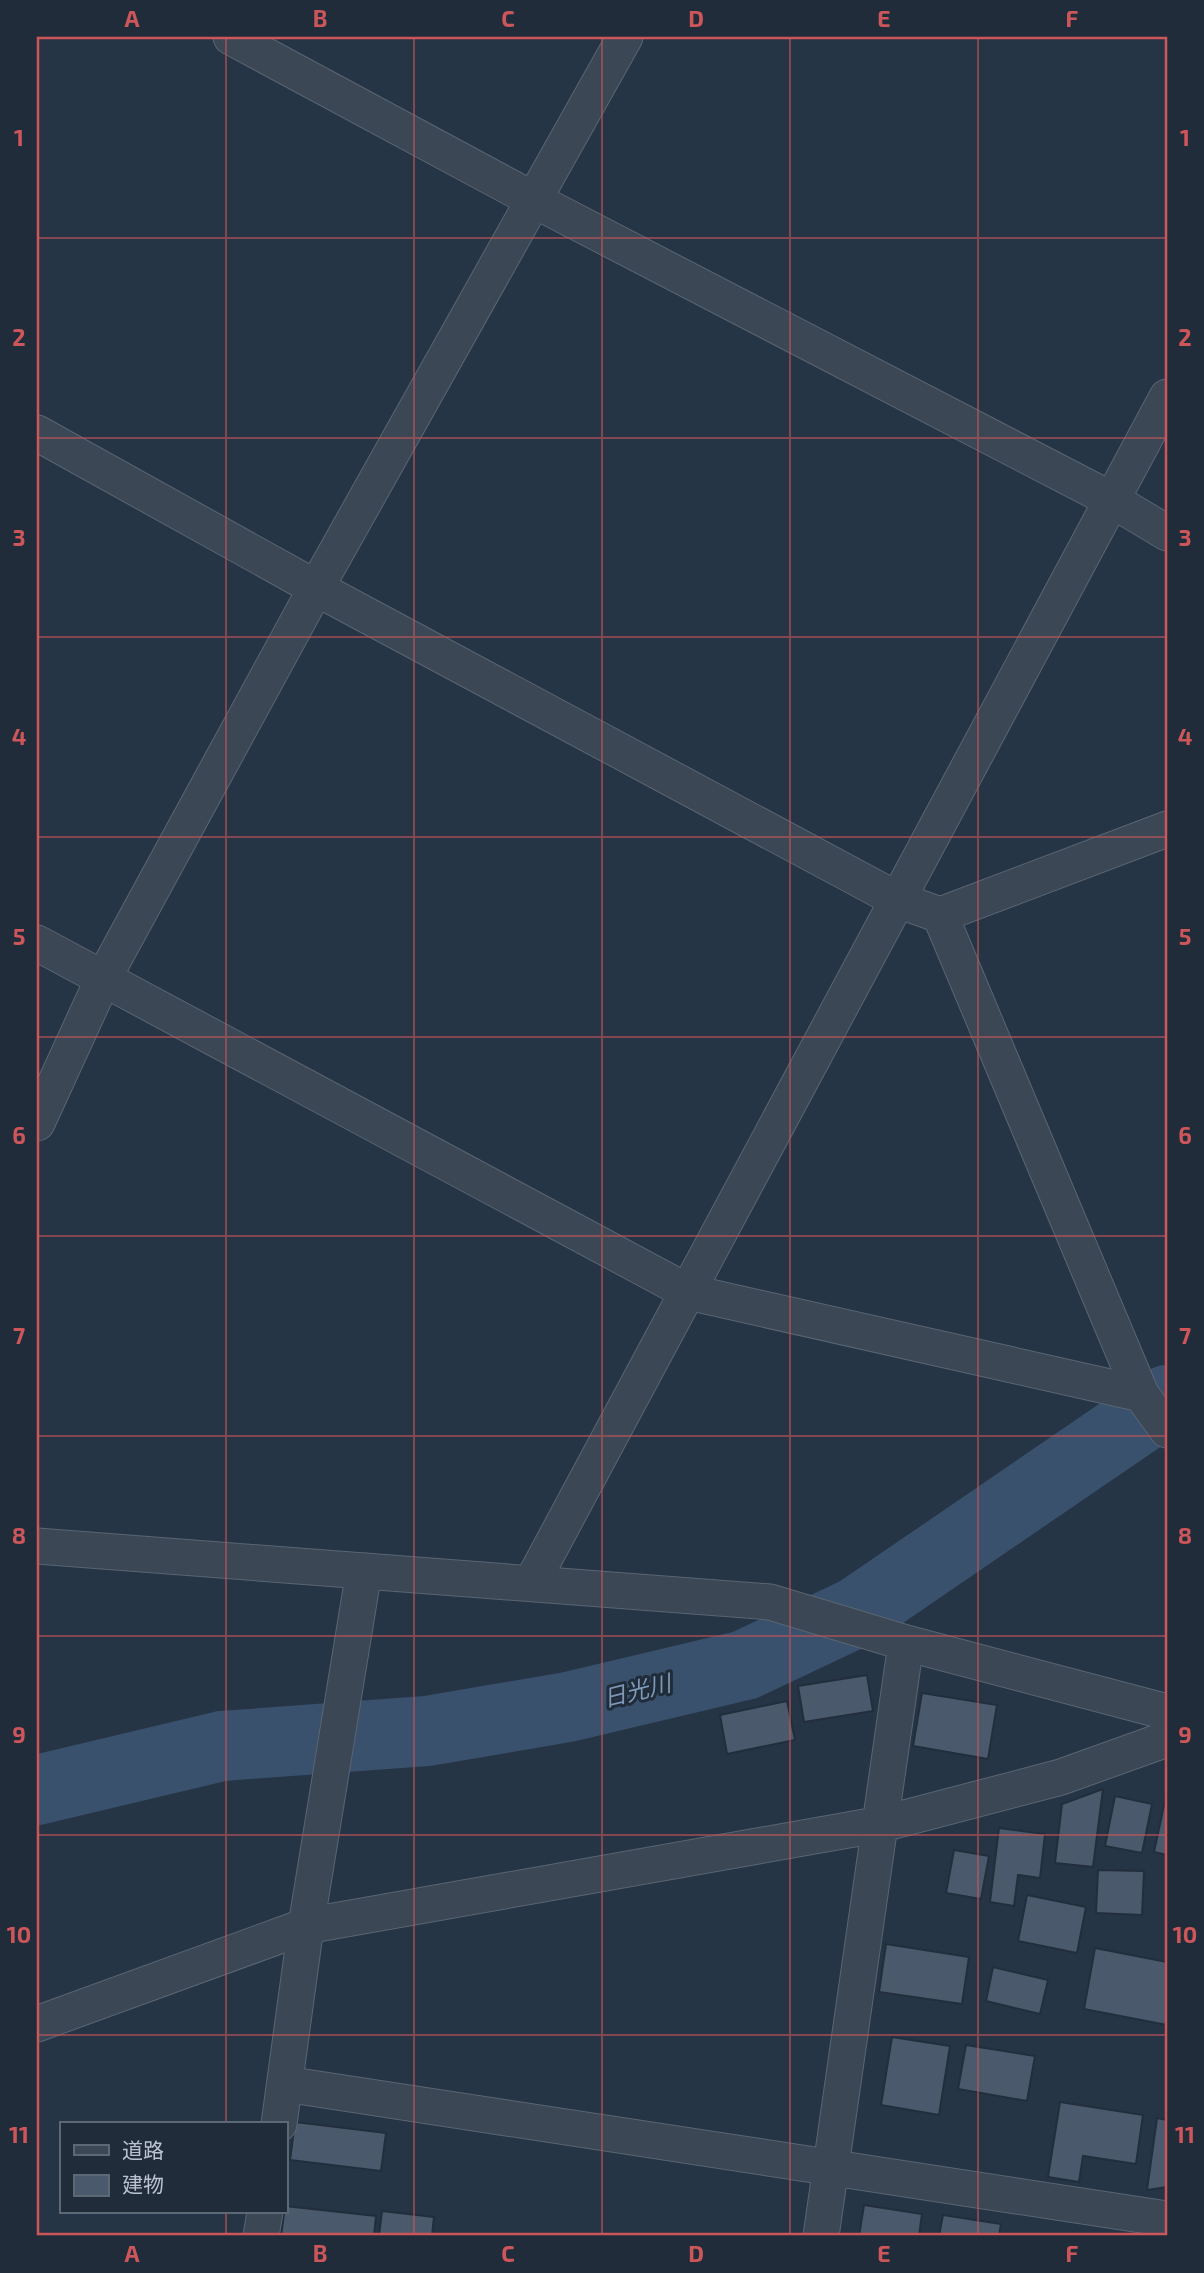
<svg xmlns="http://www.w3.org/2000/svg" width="1204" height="2273" font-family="'Exo 2','Noto Sans JP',sans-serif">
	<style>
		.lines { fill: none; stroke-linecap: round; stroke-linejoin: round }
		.river { stroke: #3a516d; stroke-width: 70 }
		.building { fill: #4a596c; stroke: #222e3c; stroke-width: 2 }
		.street-casing { stroke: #5a6572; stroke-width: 37 }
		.street { stroke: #3b4755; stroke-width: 35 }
		.grid { fill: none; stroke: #cd565a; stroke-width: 2; stroke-opacity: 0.55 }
		.labels { text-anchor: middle; stroke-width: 6; stroke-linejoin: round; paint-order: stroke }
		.water-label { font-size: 23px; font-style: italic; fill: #7f98b6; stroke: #202c3a }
		.neatline { fill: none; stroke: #cd565a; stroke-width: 2.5 }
		.grid-label { font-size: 23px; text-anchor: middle; font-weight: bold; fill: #cd565a }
	</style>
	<rect width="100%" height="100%" fill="#263545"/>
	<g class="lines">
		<path class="river" d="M37,1790L222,1746L427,1731L568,1707L745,1665L857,1612L1167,1400"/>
	</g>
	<g class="building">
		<path d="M867,1675L873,1711L804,1722L798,1686Z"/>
		<path d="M922,1693L997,1705L988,1759L913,1746Z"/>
		<path d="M787,1701L795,1740L727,1754L720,1715Z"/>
		<path d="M1103,1789L1093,1867L1055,1863L1062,1804Z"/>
		<path d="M1167,1791V1855L1154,1852Z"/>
		<path d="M1115,1796L1152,1804L1142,1853L1105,1846Z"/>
		<path d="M999,1828L1045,1834L1040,1878L1018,1875L1014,1906L990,1902Z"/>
		<path d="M954,1850L989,1856L981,1899L946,1893Z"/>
		<path d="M1098,1870L1144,1871L1142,1915L1096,1913Z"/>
		<path d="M1027,1895L1086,1907L1077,1953L1018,1941Z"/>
		<path d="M886,1944L969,1957L962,2004L879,1992Z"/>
		<path d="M1095,1948L1167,1962V2025L1084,2009Z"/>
		<path d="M993,1967L1048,1980L1040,2014L986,2001Z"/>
		<path d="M892,2037L950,2046L939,2115L881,2105Z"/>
		<path d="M966,2045L1035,2056L1027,2101L958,2089Z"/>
		<path d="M1060,2102L1143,2115L1136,2164L1083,2156L1079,2182L1048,2177Z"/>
		<path d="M1157,2118L1167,2120V2187L1147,2190Z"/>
		<path d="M295,2122L386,2133L381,2171L290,2160Z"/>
		<path d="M864,2205L922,2214L919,2236H859Z"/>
		<path d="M285,2206L376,2216L374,2236H281Z"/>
		<path d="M382,2211L434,2217L432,2236H379Z"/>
		<path d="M943,2215L1001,2224L999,2236H939Z"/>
	</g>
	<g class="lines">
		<g class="street-casing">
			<g id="street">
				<path d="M231,37L534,200L1112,500L1167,533"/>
				<path d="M37,433L316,588L898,900L940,915"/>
				<path d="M37,943L688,1292L1141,1394L1167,1430"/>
				<path d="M37,1123L103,979L316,588L625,37"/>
				<path d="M1141,1394L940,915L1167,829"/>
				<path d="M37,1546L770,1602L906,1643L1167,1712"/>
				<path d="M532,1582L1167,397"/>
				<path d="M37,2024L306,1926L882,1824L1061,1777L1167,1739"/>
				<path d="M285,2084L1167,2219"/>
				<path d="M279,2124L306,1926L364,1571"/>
				<path d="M261,2236L265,2212"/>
				<path d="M821,2236L906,1643"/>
			</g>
		</g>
		<use href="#street" class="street"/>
	</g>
	<path class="grid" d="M226,37V2124M414,37V2236M602,37V2236M790,37V2236M978,37V2236M37,238H1167M37,438H1167M37,637H1167M37,837H1167M37,1037H1167M37,1236H1167M37,1436H1167M37,1636H1167M37,1835H1167M37,2035H1167M226,2212V2236"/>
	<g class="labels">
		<g class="water-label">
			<text transform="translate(637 1691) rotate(-14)" y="8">日光川</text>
		</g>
	</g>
	<rect width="1204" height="2273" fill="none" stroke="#202c3a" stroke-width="77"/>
	<rect x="60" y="2122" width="228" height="91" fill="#202c3a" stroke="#5d6875" stroke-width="2"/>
	<rect x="74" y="2145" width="35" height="10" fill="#3b4755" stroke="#5d6875" stroke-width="2"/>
	<text x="122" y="2158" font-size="21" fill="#b9c2ce">道路</text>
	<rect x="74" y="2175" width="35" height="21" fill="#4a596c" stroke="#5d6875" stroke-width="2"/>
	<text x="122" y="2192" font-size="21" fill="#b9c2ce">建物</text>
	<rect x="38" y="38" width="1128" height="2196" class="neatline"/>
	<g class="grid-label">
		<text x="132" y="27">A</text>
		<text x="320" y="27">B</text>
		<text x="508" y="27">C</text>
		<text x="696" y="27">D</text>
		<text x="884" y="27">E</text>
		<text x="1072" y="27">F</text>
		<text x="19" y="146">1</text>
		<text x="1185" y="146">1</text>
		<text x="19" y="346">2</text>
		<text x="1185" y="346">2</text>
		<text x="19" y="546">3</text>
		<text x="1185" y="546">3</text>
		<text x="19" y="745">4</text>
		<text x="1185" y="745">4</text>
		<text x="19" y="945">5</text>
		<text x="1185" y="945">5</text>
		<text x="19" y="1144">6</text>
		<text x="1185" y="1144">6</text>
		<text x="19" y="1344">7</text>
		<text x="1185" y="1344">7</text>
		<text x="19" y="1544">8</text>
		<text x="1185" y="1544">8</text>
		<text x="19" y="1743">9</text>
		<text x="1185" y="1743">9</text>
		<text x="19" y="1943">10</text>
		<text x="1185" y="1943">10</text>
		<text x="19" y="2143">11</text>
		<text x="1185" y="2143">11</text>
		<text x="132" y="2262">A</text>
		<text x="320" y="2262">B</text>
		<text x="508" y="2262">C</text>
		<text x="696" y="2262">D</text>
		<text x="884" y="2262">E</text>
		<text x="1072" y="2262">F</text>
	</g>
</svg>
